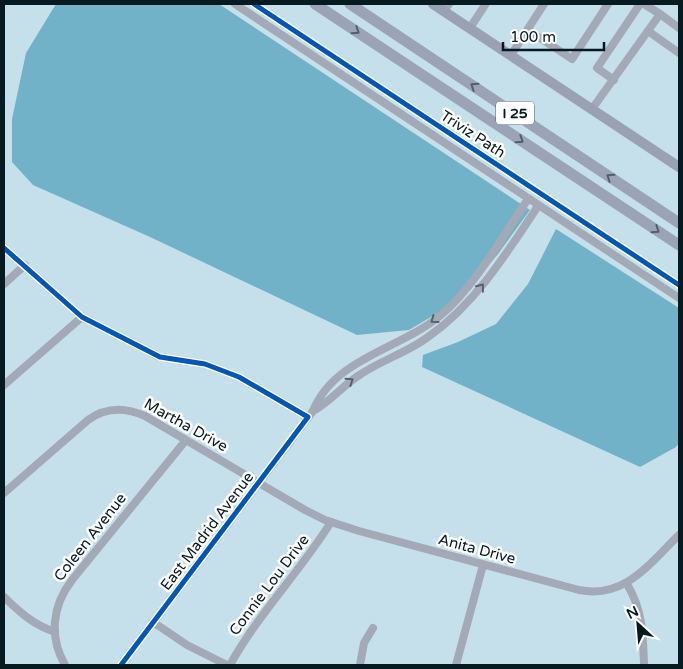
<svg xmlns="http://www.w3.org/2000/svg" width="683" height="669" font-family="'Varela Round',sans-serif">
	<style>
		.water { fill: #72b2c8 }
		.lines { fill: none; stroke-linecap: round; stroke-linejoin: round }
		.minor { stroke: #a4a9b7; stroke-width: 8 }
		.major { stroke: #99a1b3; stroke-width: 10 }
		.highway { stroke: #9ba4b7; stroke-width: 11 }
		.cycleway-casing { stroke: #fff; stroke-width: 8 }
		.cycleway { stroke: #0057b8; stroke-width: 5 }
		.oneway { stroke: #515f6c }
		.oneway2 { stroke: #56626c }
		.labels { text-anchor: middle; stroke-width: 5; stroke-linejoin: round; paint-order: stroke }
		.shield { fill: #fff; stroke: #515f63; stroke-width: 1 }
		.shield-label { font-size: 14px; font-weight: bold; fill: #071a20 }
		.street-label { font-size: 15px; fill: #071a20; stroke: #fff }
	</style>
	<rect width="100%" height="100%" fill="#c5e0ea"/>
	<g class="water">
		<path d="M56,4H219L530,210L498,254L458,301L409,330L357,335L150,237L33,185L12,162V119L26,53Z"/>
		<path d="M556,229L679,308V443L676,447L640,467L422,367L423,355L458,342L496,324L528,284Z"/>
	</g>
	<g class="lines">
		<g class="minor">
			<path d="M235,4L679,298"/>
			<path d="M644,4L660,14"/>
			<path d="M444,11L449,4"/>
			<path d="M470,28L485,5L484,4"/>
			<path d="M528,30L572,59L608,4"/>
			<path d="M648,31L679,53"/>
			<path d="M511,55L544,4"/>
			<path d="M614,80L597,68L640,4"/>
			<path d="M592,109L660,14L679,28"/>
			<path d="M4,248L82,317L160,357L205,364L239,377L308,417"/>
			<path d="M4,284L25,265"/>
			<path d="M4,385L82,317"/>
			<path d="M313,411C330,402 343,385 361,374C382,360 408,352 428,337C475,304 507,253 538,206"/>
			<path d="M4,493L88,420C106,407 125,407 145,416L305,510L325,520L359,531L579,590C625,599 649,564 679,535"/>
			<path d="M627,584C643,611 643,634 644,665"/>
			<path d="M4,597C21,613 32,624 55,632"/>
			<path d="M153,622L187,645L227,665"/>
			<path d="M65,665C49,637 52,606 72,580L186,440"/>
			<path d="M121,665L313,411C334,358 401,349 441,315C475,286 503,236 528,199"/>
			<path d="M230,665C258,614 300,572 331,522"/>
			<path d="M360,665L364,643L373,628"/>
			<path d="M456,665L483,565"/>
		</g>
		<path class="major" d="M433,4L679,167"/>
		<g class="highway">
			<path d="M315,4L679,245"/>
			<path d="M350,4L679,223"/>
		</g>
		<g class="cycleway-casing">
			<g id="cycleway">
				<path d="M254,4L679,285"/>
				<path d="M4,248L82,317L160,357L205,364L239,377L308,417L121,665"/>
			</g>
		</g>
		<use href="#cycleway" class="cycleway"/>
	</g>
	<defs><path id="oneway-chevron" d="M-2-3.5L2.5 0L-2 3.5" fill="none" stroke-width="1.6" stroke-linecap="round" stroke-linejoin="round" transform="scale(1.25)"/></defs>
	<g class="oneway">
		<use href="#oneway-chevron" transform="translate(356 31) rotate(34)"/>
		<use href="#oneway-chevron" transform="translate(474 86) rotate(-146)"/>
		<use href="#oneway-chevron" transform="translate(520 140) rotate(34)"/>
		<use href="#oneway-chevron" transform="translate(610 177) rotate(-146)"/>
		<use href="#oneway-chevron" transform="translate(656 230) rotate(34)"/>
	</g>
	<g class="oneway2">
		<use href="#oneway-chevron" transform="translate(481 287) rotate(-52)"/>
		<use href="#oneway-chevron" transform="translate(434 320) rotate(144)"/>
		<use href="#oneway-chevron" transform="translate(350 381) rotate(-34)"/>
	</g>
	<g class="labels">
		<rect class="shield" x="496" y="101.5" width="38" height="23" rx="4"/>
		<g class="shield-label">
			<text x="515" y="118">I 25</text>
		</g>
		<g class="street-label">
			<text transform="translate(473 134) rotate(33)" y="5">Triviz Path</text>
			<text transform="translate(186 425) rotate(29)" y="5">Martha Drive</text>
			<text transform="translate(207 531) rotate(-53)" y="5">East Madrid Avenue</text>
			<text transform="translate(90 537) rotate(-52)" y="5">Coleen Avenue</text>
			<text transform="translate(477 549) rotate(15)" y="5">Anita Drive</text>
			<text transform="translate(269 585) rotate(-53)" y="5">Connie Lou Drive</text>
		</g>
	</g>
	<rect width="683" height="669" fill="none" stroke="#071a20" stroke-width="10"/>
	<g transform="translate(638 624) rotate(334)" stroke="#ffffff" stroke-width="4" paint-order="stroke">
	<path d="M0-4L9 19L0 12L-9 19Z" fill="#071a20"/>
	<text y="-8" font-size="14" font-weight="bold" text-anchor="middle" fill="#071a20">N</text>
	</g>
	<path d="M503 42v8h101v-8" fill="none" stroke="#071a20" stroke-width="2.5"/>
	<text x="510" y="42" font-size="15" fill="#071a20" stroke="#ffffff" stroke-width="4" paint-order="stroke">100 m</text>
</svg>
